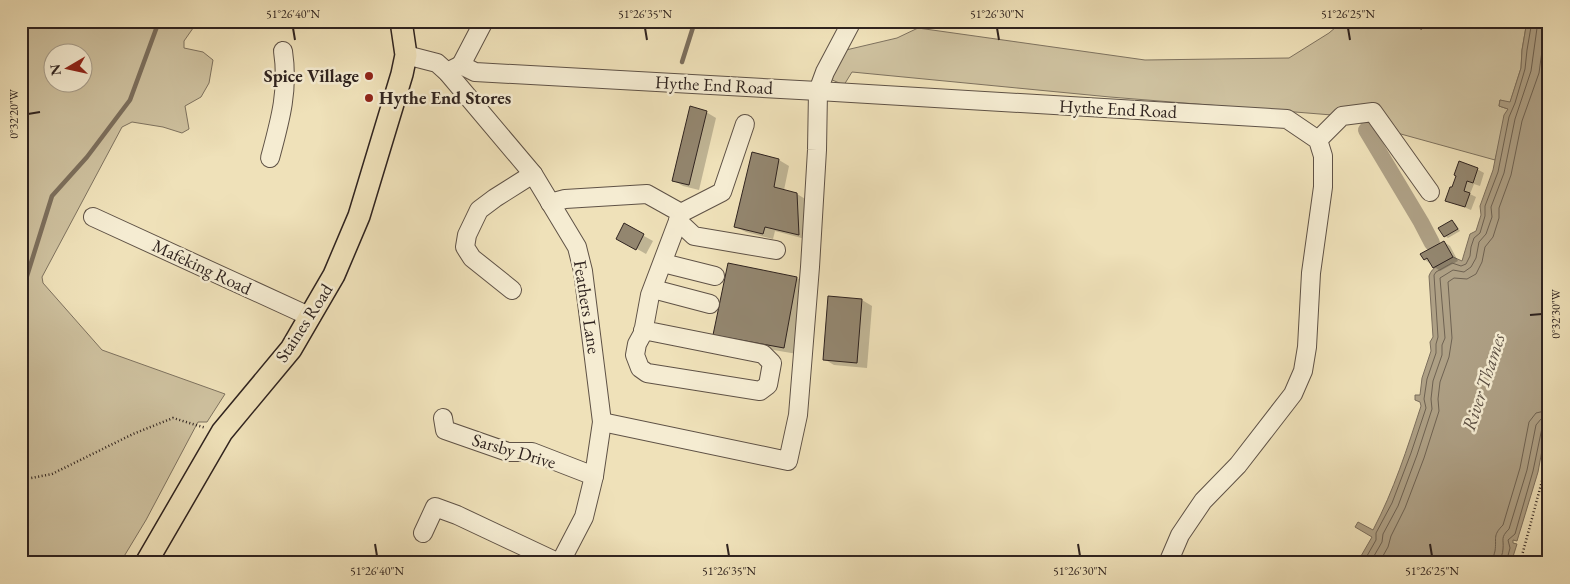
<svg xmlns="http://www.w3.org/2000/svg" width="1570" height="584" font-family="'EB Garamond',serif">
	<style>
		.green { fill: #cec19f; stroke: #7e725f; fill-rule: evenodd }
		.water { fill: #aea085; stroke: #7b6e5c }
		.shadow { fill: #0003 }
		.lines { fill: none; stroke-linecap: round; stroke-linejoin: round }
		.shore { stroke: #6e6252; stroke-width: 1 }
		.stream { stroke: #7b6e5c; stroke-width: 4.5 }
		.canal { stroke: #aea085; stroke-width: 16 }
		.building { fill: #93866f; stroke: #2f231f }
		.minor-casing { stroke: #5f5246; stroke-width: 20 }
		.major-casing { stroke: #2f231f; stroke-width: 24 }
		.path { stroke: #2f231f; stroke-width: 2.5; stroke-dasharray: 1 2.5; stroke-linecap: butt }
		.minor { stroke: #f5ecd2; stroke-width: 18 }
		.major { stroke: #efe1b9; stroke-width: 21 }
		.ticks { fill: none; stroke: #2f231f; stroke-width: 2 }
		.poi-dot { fill: #8f2418; stroke: #f5ecd2; stroke-width: 2 }
		.labels { text-anchor: middle; stroke-width: 5; stroke-linejoin: round; paint-order: stroke }
		.poi-label { font-size: 18px; font-weight: bold; fill: #2f231f; stroke: #f5ecd2; text-anchor: end }
		.street-label { font-size: 18px; fill: #2f231f; stroke: #f5ecd2 }
		.water-label { font-size: 19px; font-style: italic; fill: #5b4f43; stroke: #f5ecd2 }
		.neatline { fill: none; stroke: #2f231f; stroke-width: 2 }
		.ticks-label { font-size: 12px; text-anchor: middle; fill: #2f231f }
	</style>
	<rect width="100%" height="100%" fill="#efe1b9"/>
	<filter id="stains"><feTurbulence type="fractalNoise" baseFrequency=".004" numOctaves="4"/><feColorMatrix values="0 0 0 0 .2 0 0 0 0 .09 0 0 0 0 .02 0 0 0 .5 -.17"/></filter>
	<radialGradient id="worn" r=".72"><stop offset=".6" stop-color="#630" stop-opacity="0"/><stop offset="1" stop-color="#630" stop-opacity=".3"/></radialGradient>
	<g class="green">
		<path d="M21,21H198L184,41V48L203,52L213,60L209,83L201,97L185,106L189,129L182,133L163,127L132,122L122,127L42,277L43,283L102,350L225,394L207,422H198L146,520L120,563H21ZM52,52H82V82H52Z"/>
		<path d="M1343,21H1421L1420,24L1421,30L1428,21H1527L1522,50L1521,68L1510,103L1500,100L1499,106L1508,109L1495,160L1332,115L1110,97L852,72L844,85L830,79L846,50L897,38L918,28L1145,60L1289,58L1329,33Z"/>
	</g>
	<path class="water" d="M1527,21H1549V419L1543,445L1538,472L1517,541L1513,540V543L1517,544L1511,563H1357L1372,537L1355,527L1358,522L1373,530C1394,490 1407,449 1421,406L1420,402L1415,400V395H1420L1422,378L1431,351L1430,342L1433,337L1429,276C1432,266 1444,262 1453,257L1462,261L1470,234L1476,231L1481,215L1480,206L1493,170L1504,115L1508,109L1499,106L1500,100L1510,102L1521,68L1522,50Z"/>
	<g class="shadow">
		<path d="M706,112L716,118L699,190L683,186L673,180Z"/>
		<path d="M779,160L789,166L784,190L797,194L807,200L809,240L775,231L773,239L746,232L736,227Z"/>
		<path d="M1477,169L1484,173L1480,186L1474,184L1470,194L1476,197L1471,210L1447,200Z"/>
		<path d="M1452,222L1455,223L1460,231L1448,238L1445,236Z"/>
		<path d="M624,225L653,241L646,254L618,238Z"/>
		<path d="M1444,242L1450,246L1458,261L1440,271L1424,259Z"/>
		<path d="M729,264L797,278L810,285L797,354L728,342L715,334Z"/>
		<path d="M862,300L872,306L867,368L834,365L824,359Z"/>
	</g>
	<g class="lines">
		<g class="shore">
			<path d="M1363,563L1376,540V533L1392,503L1411,453L1426,408L1424,399L1427,379L1436,353V344L1438,337L1434,275L1436,272L1452,263L1461,266L1466,264L1470,256L1471,247L1474,238L1480,233L1485,216V206L1498,172L1509,117L1515,103L1525,69L1527,50L1532,21"/>
			<path d="M1370,563L1382,542L1383,534L1398,506L1417,455L1432,409L1431,399L1433,381L1442,355V345L1445,338L1440,278L1453,270L1464,272L1471,267L1476,258L1479,242L1486,234L1492,217L1491,207L1504,173L1515,119L1531,71L1538,21"/>
			<path d="M1379,563L1388,547L1391,536L1405,508L1424,458L1439,411L1438,399L1440,382L1449,357L1452,338L1448,282L1454,278L1467,279L1476,274L1482,262L1485,247L1493,237L1499,218V208L1511,175L1522,121L1539,73L1546,21"/>
			<path d="M1492,563C1493,558 1494,555 1495,551C1497,538 1492,536 1503,525L1520,468L1529,422L1536,413L1549,410"/>
			<path d="M1500,563C1500,558 1503,554 1503,549C1504,539 1500,538 1509,529L1527,470L1536,425L1541,419L1549,417"/>
			<path d="M1506,563L1510,548L1508,540L1515,534L1533,471L1542,428L1544,424H1549"/>
		</g>
		<g class="stream">
			<path d="M682,62L695,21"/>
			<path d="M21,285L26,279L52,196L87,157L130,100L159,21"/>
		</g>
		<path class="canal" d="M1366,130L1421,222L1432,243"/>
	</g>
	<g class="building">
		<path d="M690,106L707,111L689,185L672,181Z"/>
		<path d="M752,152L779,159L774,187L797,193L799,235L765,227L763,234L734,227Z"/>
		<path d="M1459,161L1478,168L1473,183L1467,181L1464,191L1470,193L1465,207L1445,201L1450,187H1452L1456,176L1454,175Z"/>
		<path d="M1452,220L1458,229L1444,237L1438,228Z"/>
		<path d="M624,223L644,234L636,250L616,239Z"/>
		<path d="M1444,241L1453,257L1433,268L1427,258L1424,260L1420,254Z"/>
		<path d="M728,263L797,277L784,348L713,335Z"/>
		<path d="M828,296L862,299L857,363L823,360Z"/>
	</g>
	<g class="lines">
		<g class="minor-casing">
			<g id="minor">
				<path d="M406,55L437,63L447,72L533,174L577,247L583,271L602,422L594,476L584,517L560,563"/>
				<path d="M461,65L484,21"/>
				<path d="M447,72L461,65L475,72L818,91L1287,119L1318,140L1323,156V187L1311,273L1307,347L1303,371L1293,394L1238,465L1203,501L1180,535L1168,563"/>
				<path d="M1318,140L1342,116L1373,112L1430,192"/>
				<path d="M270,158C280,121 289,90 283,51"/>
				<path d="M550,203L565,199L647,194L681,213L650,295L643,333L637,344L635,355L640,368L647,373L760,391L768,385L772,363L763,354L643,330"/>
				<path d="M681,213L722,192L745,124"/>
				<path d="M93,217L311,317"/>
				<path d="M678,221L694,236L776,250"/>
				<path d="M663,263L715,276"/>
				<path d="M653,289L710,304"/>
				<path d="M512,290L472,258L465,247L467,235L479,210L495,198L533,174"/>
				<path d="M443,418L445,430L508,452H532L594,476"/>
				<path d="M602,422L788,461L798,415L810,267L817,150L818,91L825,72L852,21"/>
				<path d="M423,533L435,507L457,515L559,563"/>
			</g>
		</g>
		<g class="major-casing">
			<path id="major" d="M146,563L222,432L291,349L334,275L359,216L402,74L406,55L401,21"/>
		</g>
		<g class="path">
			<path d="M21,480L52,474L133,434L173,418L206,428"/>
			<path d="M1520,563L1549,455"/>
		</g>
		<use href="#minor" class="minor"/>
		<use href="#major" class="major"/>
	</g>
	<path class="ticks" d="M293,28L295,40M645,28L647,40M997,28L999,40M1348,28L1350,40M28,114L40,112M1530,315L1542,314M375,544L377,556M727,544L729,556M1078,544L1080,556M1430,544L1432,556"/>
	<g class="poi-dot">
		<circle cx="369" cy="76" r="5"/>
		<circle cx="369" cy="98" r="5"/>
	</g>
	<g class="labels">
		<g class="poi-label">
			<text x="359" y="82">Spice Village</text>
			<text x="379" y="104" text-anchor="start">Hythe End Stores</text>
		</g>
		<g class="street-label">
			<text transform="translate(714 85) rotate(3)" y="6">Hythe End Road</text>
			<text transform="translate(1118 109) rotate(3)" y="6">Hythe End Road</text>
			<text transform="translate(202 267) rotate(25)" y="6">Mafeking Road</text>
			<text transform="translate(587 307) rotate(81)" y="6">Feathers Lane</text>
			<text transform="translate(304 323) rotate(-57)" y="6">Staines Road</text>
			<text transform="translate(514 451) rotate(16)" y="6">Sarsby Drive</text>
		</g>
		<g class="water-label">
			<text transform="translate(1483 382) rotate(-72)" y="7">River Thames</text>
		</g>
	</g>
	<rect width="1570" height="584" fill="none" stroke="#efe1b9" stroke-width="55"/>
	<g transform="translate(68 68) rotate(261)"><circle r="24" fill="#f5ecd2" stroke="#a69c8a"/>
	<path d="M0-4L9 19L0 12L-9 19Z" fill="#8f2418"/>
	<text y="-8" font-size="14" font-weight="bold" text-anchor="middle" fill="#2f231f">N</text>
	</g>
	<rect x="28" y="28" width="1514" height="528" class="neatline"/>
	<g class="ticks-label">
		<text x="293" y="18">51°26'40"N</text>
		<text x="645" y="18">51°26'35"N</text>
		<text x="997" y="18">51°26'30"N</text>
		<text x="1348" y="18">51°26'25"N</text>
		<text transform="translate(14 114) rotate(-90)" y="4">0°32'20"W</text>
		<text transform="translate(1556 314) rotate(-90)" y="4">0°32'30"W</text>
		<text x="377" y="575">51°26'40"N</text>
		<text x="729" y="575">51°26'35"N</text>
		<text x="1080" y="575">51°26'30"N</text>
		<text x="1432" y="575">51°26'25"N</text>
	</g>
	<rect width="100%" height="100%" filter="url(#stains)"/>
	<rect width="100%" height="100%" fill="url(#worn)"/>
</svg>
